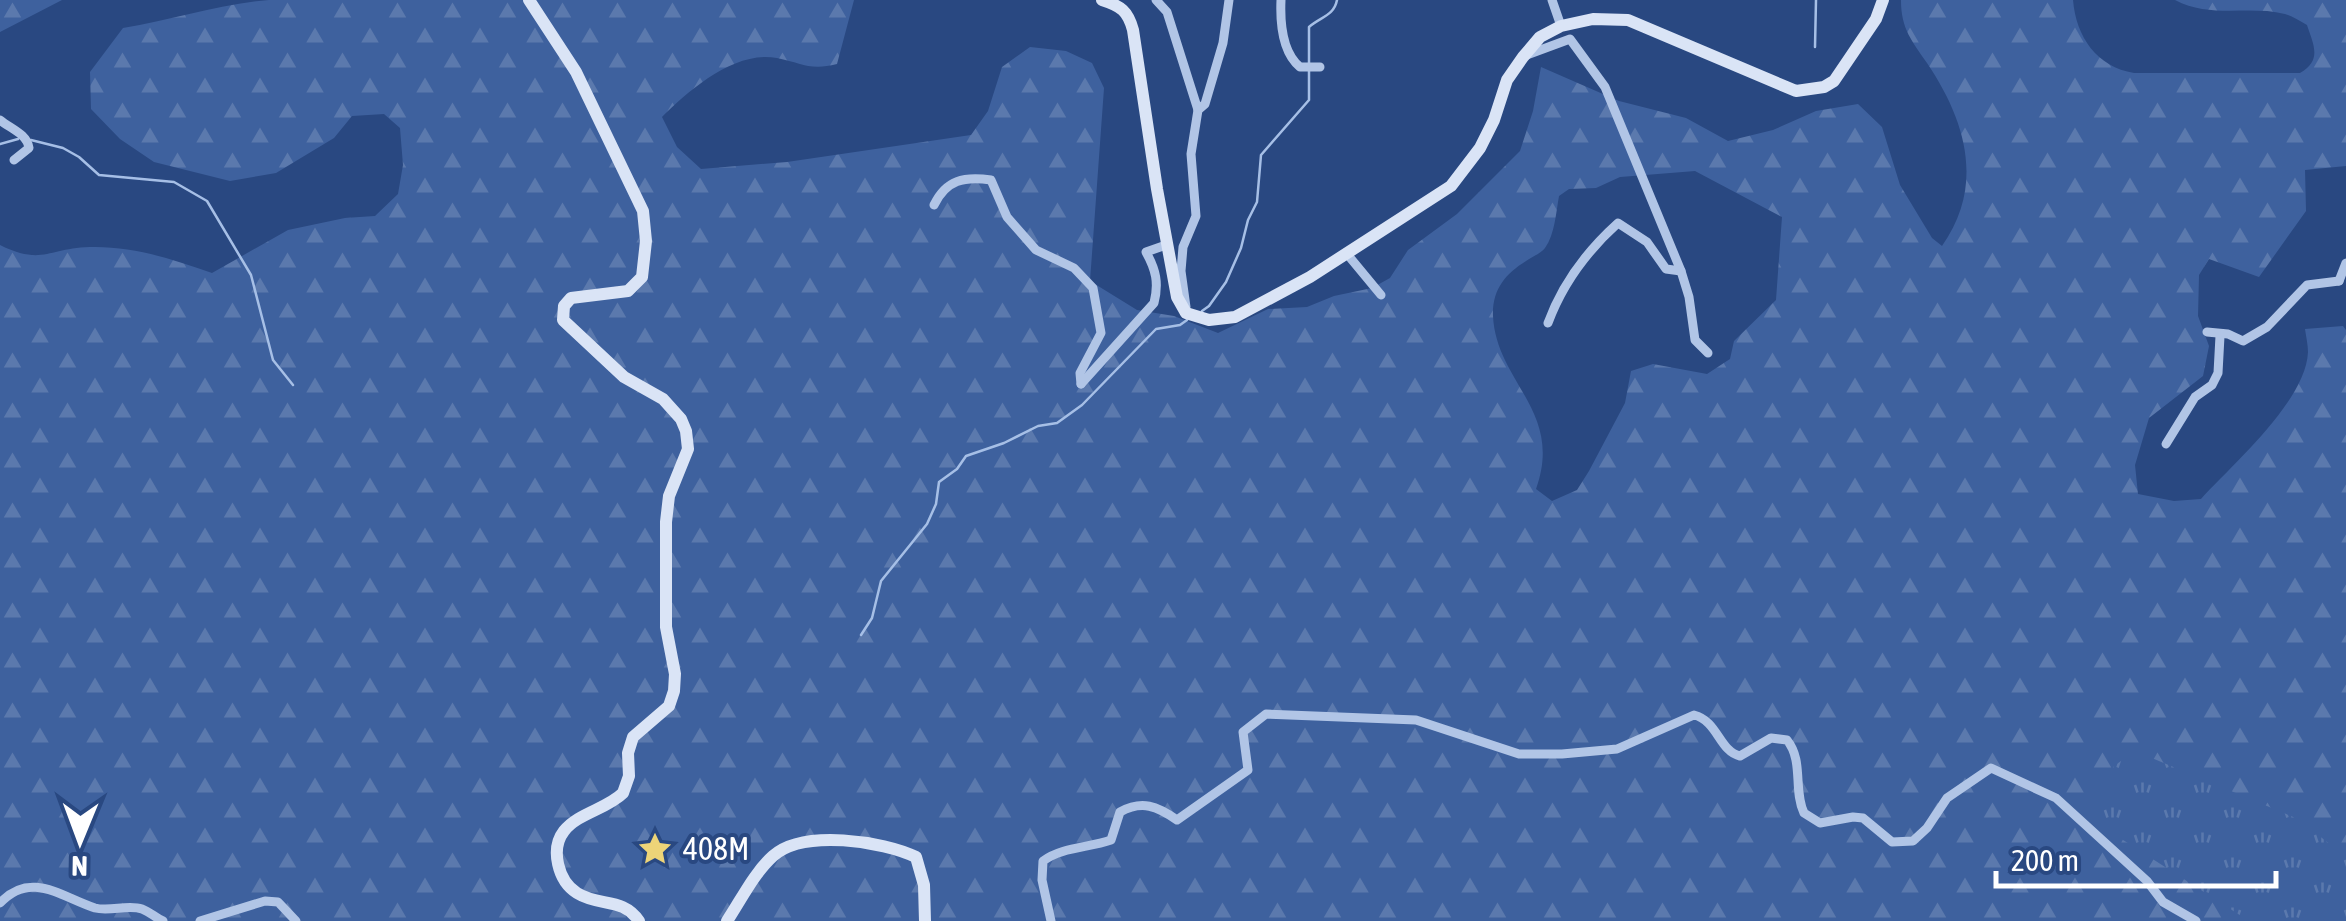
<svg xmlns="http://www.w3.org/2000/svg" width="2346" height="921" font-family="'Asap Condensed',sans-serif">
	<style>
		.forest { fill: url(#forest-firs); fill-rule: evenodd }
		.park { fill: url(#park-tufts) }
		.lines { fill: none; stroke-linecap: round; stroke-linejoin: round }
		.stream { stroke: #a6bfe6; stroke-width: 2.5 }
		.street { stroke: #b1c5e6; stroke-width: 9 }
		.secondary { stroke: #dae4f6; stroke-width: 12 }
		.labels { text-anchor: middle; stroke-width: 8; stroke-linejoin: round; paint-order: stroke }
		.poi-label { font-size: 32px; fill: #fff; stroke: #294881; text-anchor: start }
	</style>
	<defs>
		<pattern id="forest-firs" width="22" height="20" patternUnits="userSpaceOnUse" patternTransform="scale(2.5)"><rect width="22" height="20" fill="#3e619e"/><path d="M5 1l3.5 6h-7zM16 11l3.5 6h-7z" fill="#5b79ad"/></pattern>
		<pattern id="park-tufts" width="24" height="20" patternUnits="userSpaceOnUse" patternTransform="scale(2.5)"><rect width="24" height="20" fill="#3e619e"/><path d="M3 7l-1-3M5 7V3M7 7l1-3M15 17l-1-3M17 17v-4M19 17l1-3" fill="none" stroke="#5b79ad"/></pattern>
	</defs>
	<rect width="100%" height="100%" fill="#294881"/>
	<g class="forest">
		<path d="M0,0H62L0,32Z"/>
		<path d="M269,0H854L837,64C810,71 802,63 777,58C735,50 689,90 662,117L677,147L701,169L787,162L971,135L988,111L1002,67L1030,47L1066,51L1092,63L1104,88L1090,281L1137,310L1174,316L1218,333L1268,309L1307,307L1334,296L1372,288L1390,278L1408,250L1457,214L1520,151L1533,111L1541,67L1619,101L1686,118L1728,141L1773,130L1816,111L1858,104L1882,127L1900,185L1932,238L1942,246C1985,185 1966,121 1927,63C1912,41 1901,29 1901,0H2073C2076,37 2097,67 2134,73H2300C2322,60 2314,46 2307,25C2300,21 2292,16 2285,14C2248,5 2211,19 2175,0H2346V166L2305,170L2306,211L2259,277L2209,259L2199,275L2198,316L2209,346L2203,376L2149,418L2135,465L2138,494L2174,501L2201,499C2233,464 2306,401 2308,352C2308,345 2306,336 2305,329L2343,326L2346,330V921H0V245C42,266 49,248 90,247C133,246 172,259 212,273L288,230L345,218L375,216L398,194L403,165L400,128L384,114L352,116L334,138L276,173L230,181L154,162L120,139L91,109L90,72L123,28C172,20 219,4 269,0ZM1695,171L1782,217L1776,300L1734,341L1730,359L1707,374L1653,364L1631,371L1625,403L1589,471L1577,490L1552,501L1536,489C1564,411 1496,382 1493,316C1492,290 1505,274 1526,261C1532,257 1541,253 1545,248C1555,234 1556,212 1559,196L1569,189L1596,188L1620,177Z"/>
	</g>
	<path class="park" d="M2135,751L2298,819L2346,857V921H2249L2092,820L2114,766Z"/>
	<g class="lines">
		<g class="stream">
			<path d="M1815,47L1816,0"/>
			<path d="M31,140L63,148L79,157L99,175L174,182L207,201L251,275L273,360L293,385"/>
			<path d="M0,144L18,139"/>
			<path d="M1202,311L1209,306L1226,282L1241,248L1248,220L1257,202L1261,155L1309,100V27C1320,17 1334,16 1337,0"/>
			<path d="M861,635L872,618L881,581L927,524L936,504L939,482L957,469L966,456L1004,443L1038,426L1057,423L1082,405L1156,329L1180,325L1187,320"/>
		</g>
		<g class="street">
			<path d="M1156,0L1167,12L1198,110"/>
			<path d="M1281,0C1280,23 1282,52 1300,67H1320"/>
			<path d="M1552,0L1561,26"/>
			<path d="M1524,56L1570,39L1605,87L1681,271L1689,297L1695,340L1708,353"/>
			<path d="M0,120C11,129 27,134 29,148L14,160"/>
			<path d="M934,205C946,180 964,176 991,180L1007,217L1036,250L1074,268L1093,288L1101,333L1080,373L1081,384"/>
			<path d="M1347,254L1381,295"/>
			<path d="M2339,281L2346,263"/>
			<path d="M1186,307L1181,271L1183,247L1196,216L1191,154L1198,110L1205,104L1223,43L1229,0"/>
			<path d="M1548,323C1562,285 1588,250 1618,223L1647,242L1666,269L1681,271"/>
			<path d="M2207,332L2228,334L2243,341L2267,327L2307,285L2339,281"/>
			<path d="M1081,384L1154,303C1159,283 1156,270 1146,252L1166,245"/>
			<path d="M2166,444L2195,397L2212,385L2218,373L2220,336"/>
			<path d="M0,903C31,870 61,897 95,908C110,912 128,904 142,909C150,912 156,918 163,921"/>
			<path d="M200,921L265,901L278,902L296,921"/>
			<path d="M1051,921L1042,880L1043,861C1062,847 1088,848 1111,840L1120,812C1142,800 1157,806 1177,820L1248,770L1243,732L1266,714L1416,720L1519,754H1562L1617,749L1694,715C1718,721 1719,751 1740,756L1771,738L1787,740C1804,761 1793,790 1804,813L1820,823L1853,817L1863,818L1892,842L1913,841L1927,828L1947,798L1991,768L2056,798L2147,881L2163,902L2196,921"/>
		</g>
		<g class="secondary">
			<path d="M529,0L576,72L643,211L646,241L642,277L628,291L571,298L564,306L563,320L624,377L663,399L681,419L686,431L688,449L669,496L666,522V627L675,674L674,691L669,706L633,737L628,753L629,776L623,793C607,809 578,813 564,831C550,849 558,881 577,893C599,907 623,897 639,921"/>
			<path d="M1102,0C1121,6 1128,11 1133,30L1157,189L1177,297L1186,313L1209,320L1235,317L1310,277L1451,186L1480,148L1494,120L1507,80L1523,57L1540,37L1561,26L1593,19L1628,20L1796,91L1824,87L1834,81L1876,19L1883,0"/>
			<path d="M727,921C741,900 754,873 773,856C803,829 883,841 916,857L924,885L925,921"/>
		</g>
	</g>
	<defs>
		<g id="sight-bare" transform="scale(2.7)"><path d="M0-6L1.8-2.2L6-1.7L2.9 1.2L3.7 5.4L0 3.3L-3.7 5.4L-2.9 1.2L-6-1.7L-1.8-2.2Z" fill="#edd478" stroke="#294881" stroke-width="2.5" paint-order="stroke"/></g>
	</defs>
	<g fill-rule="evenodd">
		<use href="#sight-bare" x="655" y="849"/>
	</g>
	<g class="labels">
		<g class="poi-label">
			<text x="683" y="860">408M</text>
		</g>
	</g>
	<g transform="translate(80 841) rotate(181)" stroke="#294881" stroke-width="8" paint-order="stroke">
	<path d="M0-8L18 38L0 25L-18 38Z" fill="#ffffff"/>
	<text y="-15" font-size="28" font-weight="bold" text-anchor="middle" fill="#ffffff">N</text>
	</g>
	<path d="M1996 871v15h280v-15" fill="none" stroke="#ffffff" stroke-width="5"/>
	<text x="2011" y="871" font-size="30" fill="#ffffff" stroke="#294881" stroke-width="8" paint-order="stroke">200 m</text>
</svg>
